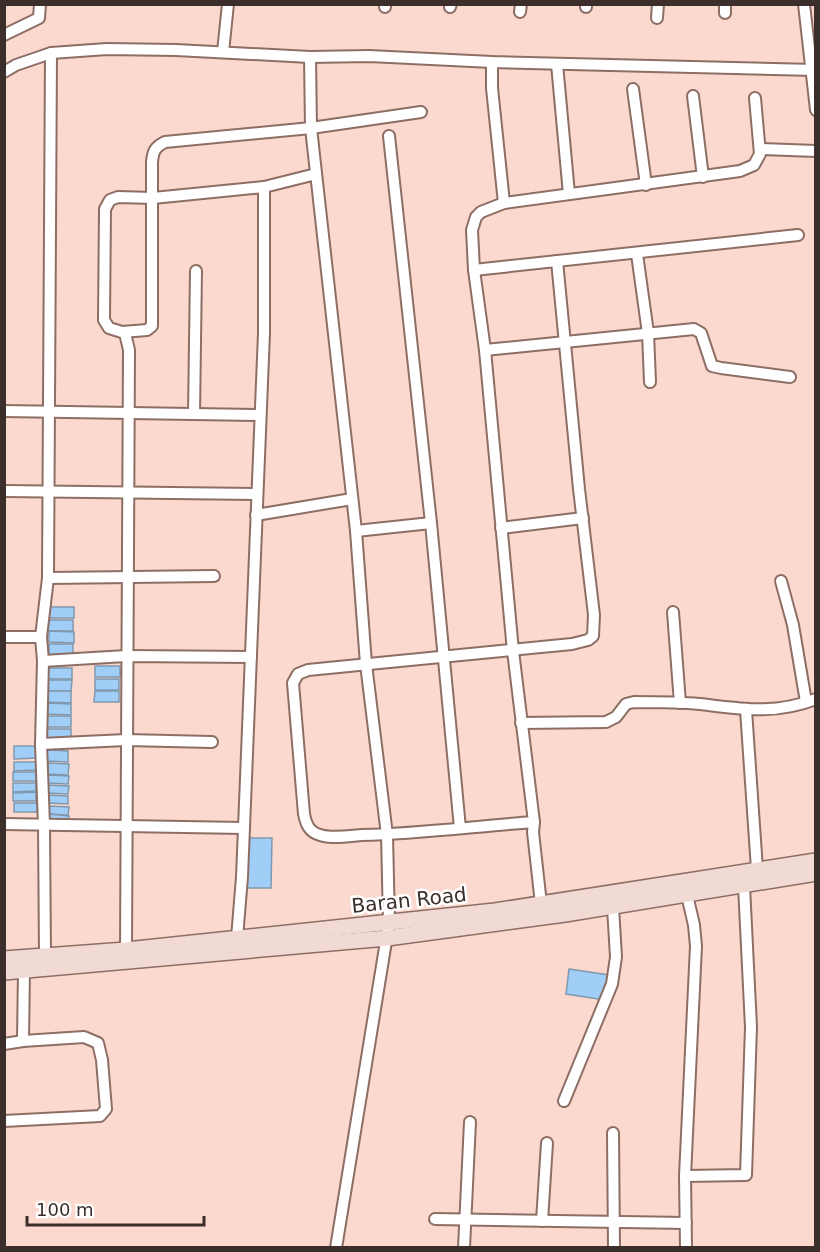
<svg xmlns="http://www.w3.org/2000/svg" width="820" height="1252" font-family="'DejaVu Sans',sans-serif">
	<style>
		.building { fill: #a0cef7; stroke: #8098ad; stroke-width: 1.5 }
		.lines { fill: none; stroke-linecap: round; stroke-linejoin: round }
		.street-casing { stroke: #8d6e65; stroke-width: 14 }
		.secondary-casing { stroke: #8d6e65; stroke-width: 18 }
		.street { stroke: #fff; stroke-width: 10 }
		.secondary { stroke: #f1dad3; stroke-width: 15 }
		.labels { text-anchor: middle; stroke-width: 5; stroke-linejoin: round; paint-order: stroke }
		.street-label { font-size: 20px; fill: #3c2f2b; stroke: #fff }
	</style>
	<rect width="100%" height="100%" fill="#fcd9ce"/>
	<g class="building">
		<rect x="49" y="607" width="25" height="11"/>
		<path d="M49,620H73V631H48Z"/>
		<path d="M49,631L74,632V643L49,642Z"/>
		<rect x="49" y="644" width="24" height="11"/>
		<rect x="95" y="666" width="25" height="11"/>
		<path d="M48,668H72V679H47Z"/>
		<rect x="95" y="679" width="24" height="11"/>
		<path d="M47,680H72L71,691H47Z"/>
		<path d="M46,691H71V703L46,702Z"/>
		<path d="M95,691H119V702H94Z"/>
		<path d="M47,703L71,704V715L47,714Z"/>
		<rect x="47" y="716" width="24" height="11"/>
		<rect x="47" y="729" width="24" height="11"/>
		<path d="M14,746H35L37,758L14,759Z"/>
		<path d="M47,750L68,751V762L47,761Z"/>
		<path d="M14,762H37V770L14,771Z"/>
		<path d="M48,763L69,764L68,775L47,774Z"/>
		<rect x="13" y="772" width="23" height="9"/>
		<path d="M48,775L69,776L68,784L47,783Z"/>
		<path d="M13,783H36V791L13,792Z"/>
		<path d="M48,785L69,786L68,794L47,793Z"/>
		<path d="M36,792V801H13V793Z"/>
		<path d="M47,795L68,796V804L47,803Z"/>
		<rect x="14" y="803" width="23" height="9"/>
		<path d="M48,806L69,807L68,815L47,814Z"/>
		<path d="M48,814L69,816L68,824L47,823Z"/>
		<path d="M247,838H272L271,888H246Z"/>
		<path d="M569,969L609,975L605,1000L566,994Z"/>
	</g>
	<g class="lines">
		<g class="street-casing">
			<g id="street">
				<path d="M804,4L816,110"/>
				<path d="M385,7V4"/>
				<path d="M450,7L451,4"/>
				<path d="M586,7V4"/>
				<path d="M520,12L521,4"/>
				<path d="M725,13V4"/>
				<path d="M657,18L658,4"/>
				<path d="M4,35L39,18L40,4"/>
				<path d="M223,52L228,4"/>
				<path d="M310,57L311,128L356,531L366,664L387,835L389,923L336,1248"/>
				<path d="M492,62V88L504,203"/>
				<path d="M557,64L569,194"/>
				<path d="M4,72L16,65L51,53L107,49L176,50L310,57L369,56L492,62L816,70"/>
				<path d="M633,89L646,185"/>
				<path d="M693,96L703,177"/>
				<path d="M389,136L431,523L460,828"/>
				<path d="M760,149L816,151"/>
				<path d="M637,254L648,333L650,382"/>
				<path d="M474,270L798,235"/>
				<path d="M122,332L147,330L152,326V162C153,151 155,147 165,142L311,128L421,112"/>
				<path d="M485,350L694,329L701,333L712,366L721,368L790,377"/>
				<path d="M4,411L260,415"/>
				<path d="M194,414L196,271"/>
				<path d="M4,491L257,494"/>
				<path d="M256,515L352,499"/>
				<path d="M501,528L583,518"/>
				<path d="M356,531L431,523"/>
				<path d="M48,578L214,576"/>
				<path d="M781,581L793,625L806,702"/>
				<path d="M673,612L680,703"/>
				<path d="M4,637H41"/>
				<path d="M43,661L126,656L251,657"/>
				<path d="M746,710L757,869"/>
				<path d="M521,723L606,722L616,717L626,704L634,702C656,702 678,702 700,704C743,709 774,715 816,699"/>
				<path d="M41,744L126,740L212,742"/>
				<path d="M534,822C477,826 419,834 362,835C349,836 332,839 320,835C309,832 306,824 304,814L293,683L298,674L308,670L572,644L588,640L593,636L594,615L579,489L557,261"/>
				<path d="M4,824L244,828"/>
				<path d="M541,904L533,832L534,822L513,651L485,350L474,270L472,230L476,217L481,212L504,203L740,171L754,165L760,154L755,98"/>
				<path d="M237,938L242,877L264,333V187"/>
				<path d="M126,950L129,350L125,333L109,328L104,320L105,209L110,200L118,197L153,198L264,187L316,174"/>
				<path d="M45,956L44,825L41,744L43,661L41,637L48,578L51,53"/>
				<path d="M23,1041L24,970"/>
				<path d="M4,1044L23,1041L84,1037L98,1043L102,1060L106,1109L100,1116L4,1121"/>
				<path d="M564,1101L612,984L616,957L613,907"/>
				<path d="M613,1133L614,1248"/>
				<path d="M685,1176L746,1175L751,1027L744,886"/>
				<path d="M435,1219L686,1223"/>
				<path d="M542,1221L547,1143"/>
				<path d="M464,1248L470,1122"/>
				<path d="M686,1248L685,1176L696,946L694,925L687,895"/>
			</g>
		</g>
		<g class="secondary-casing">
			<g id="secondary">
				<path d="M4,959L126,950L495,911L816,861"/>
				<path d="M4,972L387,938L565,914L816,873"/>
			</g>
		</g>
		<use href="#street" class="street"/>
		<use href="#secondary" class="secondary"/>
	</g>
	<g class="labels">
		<g class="street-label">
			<text transform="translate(409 900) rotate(-6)" y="7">Baran Road</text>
		</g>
	</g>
	<rect width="820" height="1252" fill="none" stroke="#3c2f2b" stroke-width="12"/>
	<path d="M27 1216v9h177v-9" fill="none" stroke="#3c2f2b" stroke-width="3"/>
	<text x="36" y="1216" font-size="18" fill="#3c2f2b" stroke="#ffffff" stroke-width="4.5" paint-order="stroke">100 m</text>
</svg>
